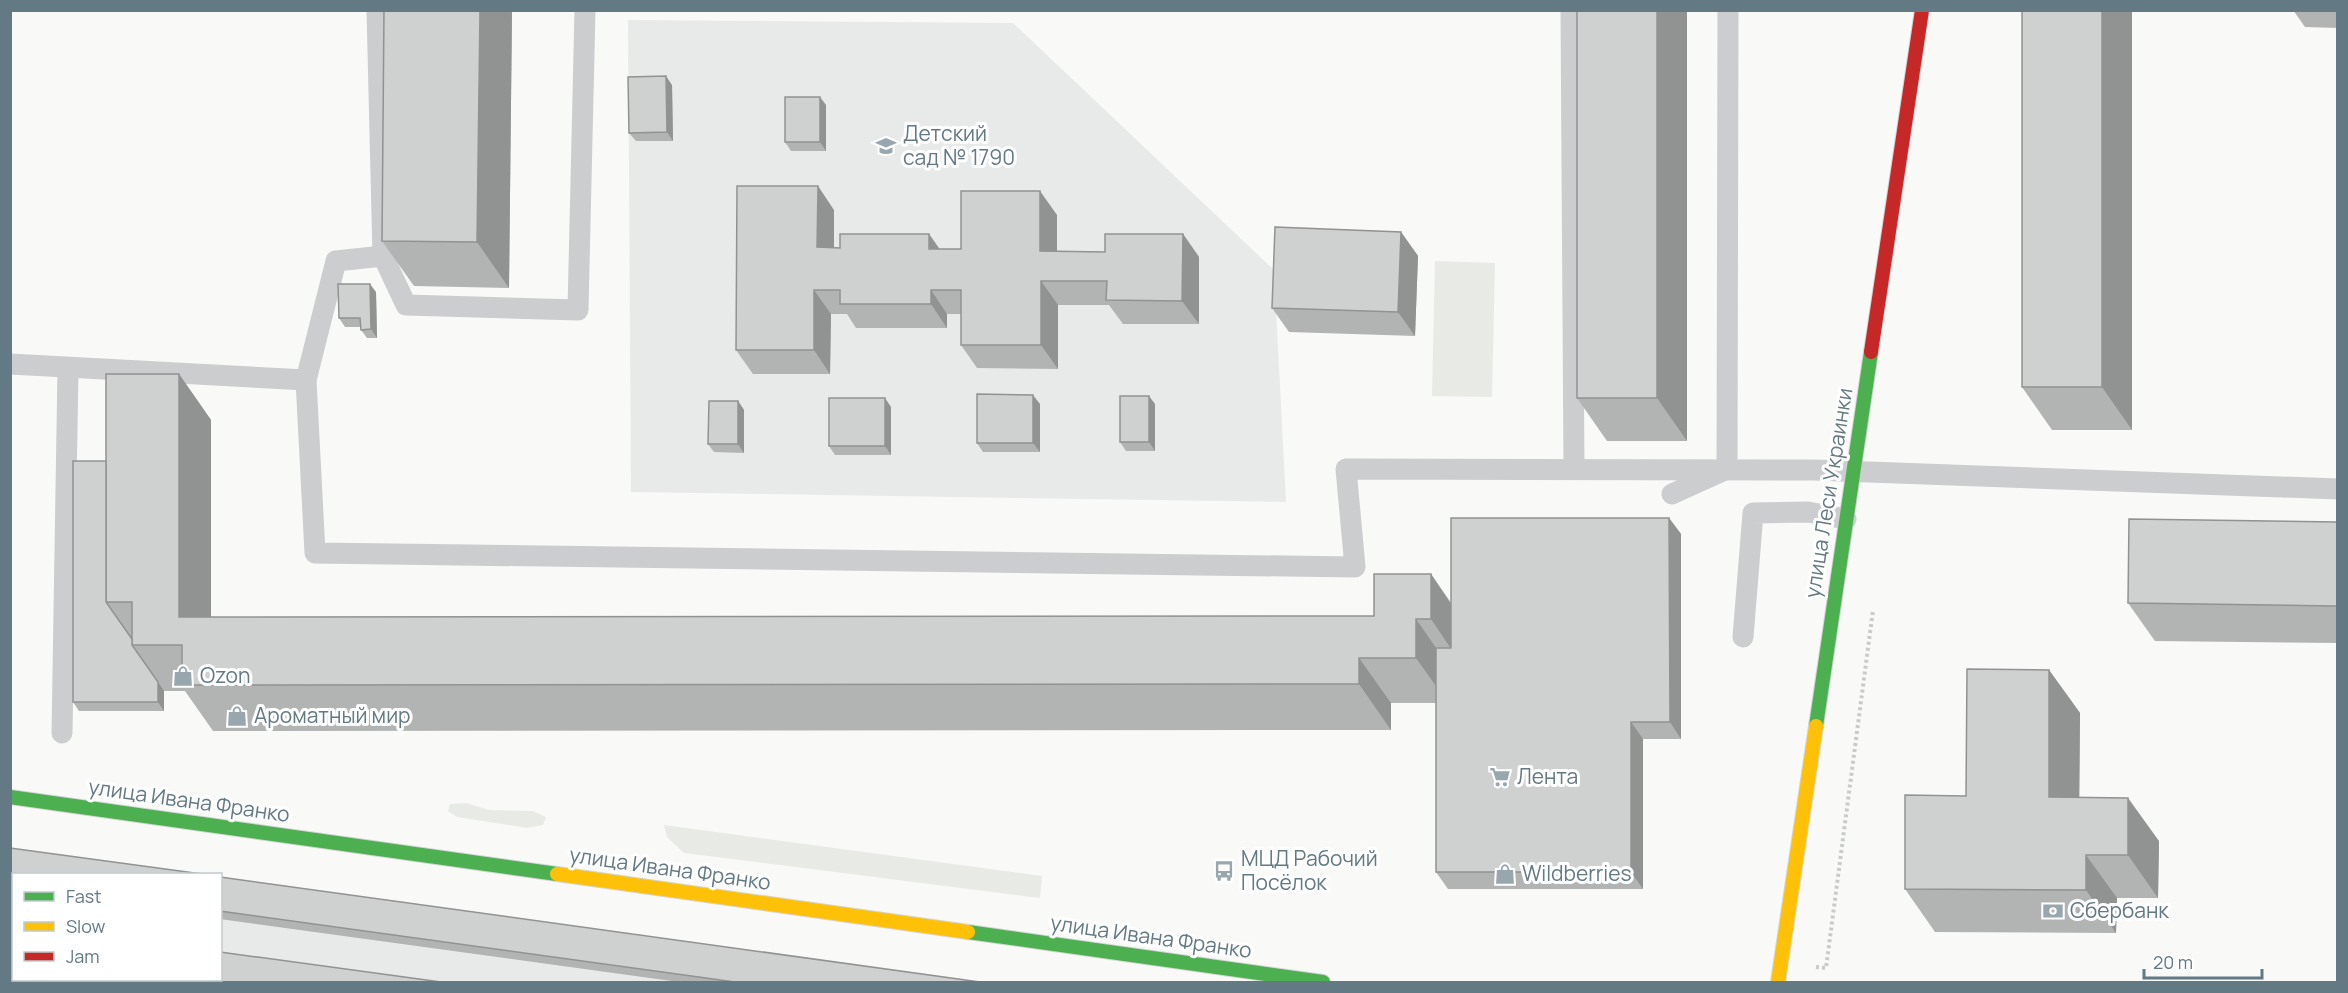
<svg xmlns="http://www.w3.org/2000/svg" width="2348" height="993" font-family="Manrope,sans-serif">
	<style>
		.built { fill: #e8eaea }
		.green { fill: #e8ebe5 }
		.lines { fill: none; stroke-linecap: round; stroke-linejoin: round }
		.fast-casing { stroke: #d4d6d6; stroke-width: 16 }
		.slow-casing { stroke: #d4d6d6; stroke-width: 16 }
		.jam-casing { stroke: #d4d6d6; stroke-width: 16 }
		.path { stroke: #c9cbcb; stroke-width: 4; stroke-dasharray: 3 3; stroke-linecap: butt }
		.lane { stroke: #cbcdce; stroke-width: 21 }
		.fast { stroke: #4caf50; stroke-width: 14 }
		.slow { stroke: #ffc107; stroke-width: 14 }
		.jam { stroke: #c62828; stroke-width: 14 }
		.wall { fill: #b2b4b4 }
		.shaded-wall { fill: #919292 }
		.building { fill: #cfd1d1; stroke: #919292; stroke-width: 1.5 }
		.labels { text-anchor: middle; stroke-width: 6; stroke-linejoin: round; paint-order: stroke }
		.poi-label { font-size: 21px; fill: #637a84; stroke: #fff; text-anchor: start }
		.street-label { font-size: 21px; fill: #637a84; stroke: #fff }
	</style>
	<rect width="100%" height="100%" fill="#f9f9f8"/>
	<g class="built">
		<path d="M628,20L1013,23L1274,270L1286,502L631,492Z"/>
		<path d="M11,856L14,874V980H220L221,885L924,982H11Z"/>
	</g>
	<g class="green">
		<path d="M1435,261L1495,263L1492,397L1432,396Z"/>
		<path d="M466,803L489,810L533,811L546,817L543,825L527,828L457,817L448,811L450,804Z"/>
		<path d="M664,825L1042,876L1040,898L684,853L667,837Z"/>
	</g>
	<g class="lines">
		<g class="fast-casing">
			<g id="fast">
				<path d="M1816,726L1871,352"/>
				<path d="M10,797L557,874"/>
				<path d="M968,932L1323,982"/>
			</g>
		</g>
		<g class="slow-casing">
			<g id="slow">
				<path d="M557,874L968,932"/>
				<path d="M1778,982L1816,726"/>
			</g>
		</g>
		<g class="jam-casing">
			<path id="jam" d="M1871,352L1922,10"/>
		</g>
		<path class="path" d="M1816,967L1826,968L1873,610"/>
		<g class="lane">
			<path d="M377,10L383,256L406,305L578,310L585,10"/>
			<path d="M1571,10L1574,469"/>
			<path d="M10,364L306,380L315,553L1355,567L1346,469L1814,470L2338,489"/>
			<path d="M306,380L336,261L383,256"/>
			<path d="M1672,494L1727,469L1728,10"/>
			<path d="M1743,637L1753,513L1808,512L1846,519"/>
			<path d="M62,733L68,368"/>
		</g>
		<use href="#fast" class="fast"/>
		<use href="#slow" class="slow"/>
		<use href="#jam" class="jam"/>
	</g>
	<g class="wall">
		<path d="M384,10H512L509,288L414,286L382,241Z"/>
		<path d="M1687,10V441H1607L1577,398Z"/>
		<path d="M2132,10V430H2052L2022,387Z"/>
		<path d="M2293,10H2337V28L2305,27Z"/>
		<path d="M672,85L673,141H636L629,133Z"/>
		<path d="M826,105V151H791L785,142Z"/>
		<path d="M834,210V248H840L929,234L939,249H961L1057,215V252H1105L1183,234L1199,257V324H1123L1109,305H1058V369L977,368L961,345V314H947V328H856L847,314H831L830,374H753L736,350Z"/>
		<path d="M1401,232L1418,256L1415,336L1289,332L1272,308Z"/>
		<path d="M376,292L377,338H367L361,330V327H345L339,318Z"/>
		<path d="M179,374L211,420V617L1374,616L1431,574L1451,603L1669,518L1681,534V739H1643V889H1448L1436,872V703H1391V730L213,731L185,691H164V711H79L73,702Z"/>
		<path d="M738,401L744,410V453L714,452L708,444Z"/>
		<path d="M1040,404V452H983L977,443Z"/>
		<path d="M1155,404V451H1126L1120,442Z"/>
		<path d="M891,407V455H835L829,446Z"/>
		<path d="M2337,522V643L2155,641L2128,603Z"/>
		<path d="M2049,670L2080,713L2079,797L2159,841L2158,898H2117L2116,933L1935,932L1905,889Z"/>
		<path d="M10,848L14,874V890H10Z"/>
		<path d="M220,877L980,982H679L220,919Z"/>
		<rect x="10" y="923" width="4" height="46"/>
		<path d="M89,980H220L441,982H111Z"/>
	</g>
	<g class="shaded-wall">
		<path d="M480,10H512L509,288L477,242Z"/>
		<path d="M1657,10H1687V441L1657,398Z"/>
		<path d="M2102,10H2132V430L2102,387Z"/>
		<path d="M666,76L672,85L673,141L667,132Z"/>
		<path d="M820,97L826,105V151L820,142Z"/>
		<path d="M818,186L834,210V271L817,247Z"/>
		<path d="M1040,191L1057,215V275L1040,251Z"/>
		<path d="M1401,232L1418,256L1415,336L1398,312Z"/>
		<path d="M929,234L946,258L929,249Z"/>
		<path d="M1183,234L1199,257V324L1182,301Z"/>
		<path d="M1041,281L1058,305V369L1041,345Z"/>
		<path d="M370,284L376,292L377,338L371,329Z"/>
		<path d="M814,290L831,314L830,374L814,350Z"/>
		<path d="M931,290L947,314V328L931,304Z"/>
		<path d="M179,374L211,420V662L179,617Z"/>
		<path d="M1033,395L1040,404V452L1033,443Z"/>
		<path d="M1149,396L1155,404V451L1149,442Z"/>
		<path d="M885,398L891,407V455L885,446Z"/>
		<path d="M738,401L744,410V453L738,444Z"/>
		<path d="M1669,518L1681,534V739L1670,722Z"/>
		<path d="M1431,574L1462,620V665L1431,619Z"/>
		<path d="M1416,619L1448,665V703L1416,658Z"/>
		<path d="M1359,658L1391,703V730L1359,684Z"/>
		<path d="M2049,670L2080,713L2079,840L2049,797Z"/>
		<path d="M158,682L164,691V711L158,702Z"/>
		<path d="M1631,722L1643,739V889L1631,872Z"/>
		<path d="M2128,798L2159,841L2158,898L2128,855Z"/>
		<path d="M2086,855L2117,898L2116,933L2086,890Z"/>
	</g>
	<g class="building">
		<path d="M384,10H480L477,242L382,241Z"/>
		<rect x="1577" y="10" width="80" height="388"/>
		<rect x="2022" y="10" width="80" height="377"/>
		<path d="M666,76L667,132L629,133L628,77Z"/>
		<rect x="785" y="97" width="35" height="45"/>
		<path d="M737,186H818L817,247L840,248V234H929V249H961V191H1040V251L1105,252V234H1183L1182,301L1106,300L1107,281H1041V345H961V290H931V304H840V290H814V350H736Z"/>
		<path d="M1275,227L1401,232L1398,312L1272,308Z"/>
		<path d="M338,284H370L371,329L361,330L360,318H339Z"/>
		<path d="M106,374H179V617L1374,616V574H1431V619H1416V658H1359V684L182,685V645H132V602H106Z"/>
		<path d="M977,394L1033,395V443H977Z"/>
		<rect x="1120" y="396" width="29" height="46"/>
		<rect x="829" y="398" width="56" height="48"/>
		<path d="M709,401H738V444H708Z"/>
		<path d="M73,461H106V602L132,639V645L158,682V702H73Z"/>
		<path d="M1451,518H1669L1670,722H1631V872H1436V648H1451Z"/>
		<path d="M2129,519L2337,522V606L2128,603Z"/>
		<path d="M1967,669L2049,670V797L2128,798V855H2086V890L1905,889V795L1966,796Z"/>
		<path d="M10,848L202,874H14V882H10Z"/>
		<path d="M220,877L980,982H735L220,911Z"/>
		<rect x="10" y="923" width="4" height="38"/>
		<path d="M220,952L441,982H168L147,980H220Z"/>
	</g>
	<defs>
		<g id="school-bare" transform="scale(1.62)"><path d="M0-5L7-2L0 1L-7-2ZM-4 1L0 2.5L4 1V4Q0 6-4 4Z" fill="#98a6ad" stroke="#fff" stroke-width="2.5" paint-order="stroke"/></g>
		<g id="shop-bare" transform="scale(1.62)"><path d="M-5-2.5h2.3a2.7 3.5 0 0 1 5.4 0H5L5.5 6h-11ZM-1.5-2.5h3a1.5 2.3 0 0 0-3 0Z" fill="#98a6ad" stroke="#fff" stroke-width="2.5" paint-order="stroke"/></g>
		<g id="supermarket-bare" transform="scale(1.62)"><path d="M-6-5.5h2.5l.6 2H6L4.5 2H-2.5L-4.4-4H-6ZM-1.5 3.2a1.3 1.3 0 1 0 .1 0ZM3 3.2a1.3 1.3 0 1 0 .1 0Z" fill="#98a6ad" stroke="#fff" stroke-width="2.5" paint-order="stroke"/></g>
		<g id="bus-bare" transform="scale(1.62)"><path d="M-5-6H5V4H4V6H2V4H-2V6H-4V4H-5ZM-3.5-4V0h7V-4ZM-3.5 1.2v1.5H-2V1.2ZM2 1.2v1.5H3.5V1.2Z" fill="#98a6ad" stroke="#fff" stroke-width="2.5" paint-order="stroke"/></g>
		<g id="bank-bare" transform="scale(1.62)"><path d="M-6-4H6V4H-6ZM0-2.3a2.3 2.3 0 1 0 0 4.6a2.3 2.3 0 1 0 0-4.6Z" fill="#98a6ad" stroke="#fff" stroke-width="2.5" paint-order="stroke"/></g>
	</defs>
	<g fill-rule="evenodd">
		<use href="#school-bare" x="886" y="146"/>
		<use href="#shop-bare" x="183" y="676"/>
		<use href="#shop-bare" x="237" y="716"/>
		<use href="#supermarket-bare" x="1500" y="777"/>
		<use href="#bus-bare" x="1224" y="871"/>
		<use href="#shop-bare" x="1505" y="874"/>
		<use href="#bank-bare" x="2053" y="911"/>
	</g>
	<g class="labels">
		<g class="poi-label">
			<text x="903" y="141">Детский<tspan x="903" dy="24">сад № 1790</tspan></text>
			<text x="200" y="683">Ozon</text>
			<text x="254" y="723">Ароматный мир</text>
			<text x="1517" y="784">Лента</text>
			<text x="1241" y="866">МЦД Рабочий<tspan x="1241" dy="24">Посёлок</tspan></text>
			<text x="1522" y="881">Wildberries</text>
			<text x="2070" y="918">Сбербанк</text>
		</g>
		<g class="street-label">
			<text transform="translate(1829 493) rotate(-81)" y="7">улица Леси Украинки</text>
			<text transform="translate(189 801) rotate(8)" y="7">улица Ивана Франко</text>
			<text transform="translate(670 869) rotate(8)" y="7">улица Ивана Франко</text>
			<text transform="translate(1151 937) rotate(8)" y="7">улица Ивана Франко</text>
		</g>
	</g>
	<rect width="2348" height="993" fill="none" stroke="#637a84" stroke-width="24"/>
	<rect x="12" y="873" width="210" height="108" fill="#ffffff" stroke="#c1cace" stroke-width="1.5"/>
	<rect x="24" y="892" width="30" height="9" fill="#4caf50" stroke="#c1cace" stroke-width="1.5"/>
	<text x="66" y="903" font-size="18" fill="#637a84">Fast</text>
	<rect x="24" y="922" width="30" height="9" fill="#ffc107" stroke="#c1cace" stroke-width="1.5"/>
	<text x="66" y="933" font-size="18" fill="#637a84">Slow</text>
	<rect x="24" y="952" width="30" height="9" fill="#c62828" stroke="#c1cace" stroke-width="1.5"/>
	<text x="66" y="963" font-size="18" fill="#637a84">Jam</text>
	<path d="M2144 969v9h118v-9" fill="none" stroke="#637a84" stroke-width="3"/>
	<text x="2153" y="969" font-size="18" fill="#637a84" stroke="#ffffff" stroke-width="4.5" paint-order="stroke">20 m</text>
</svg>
